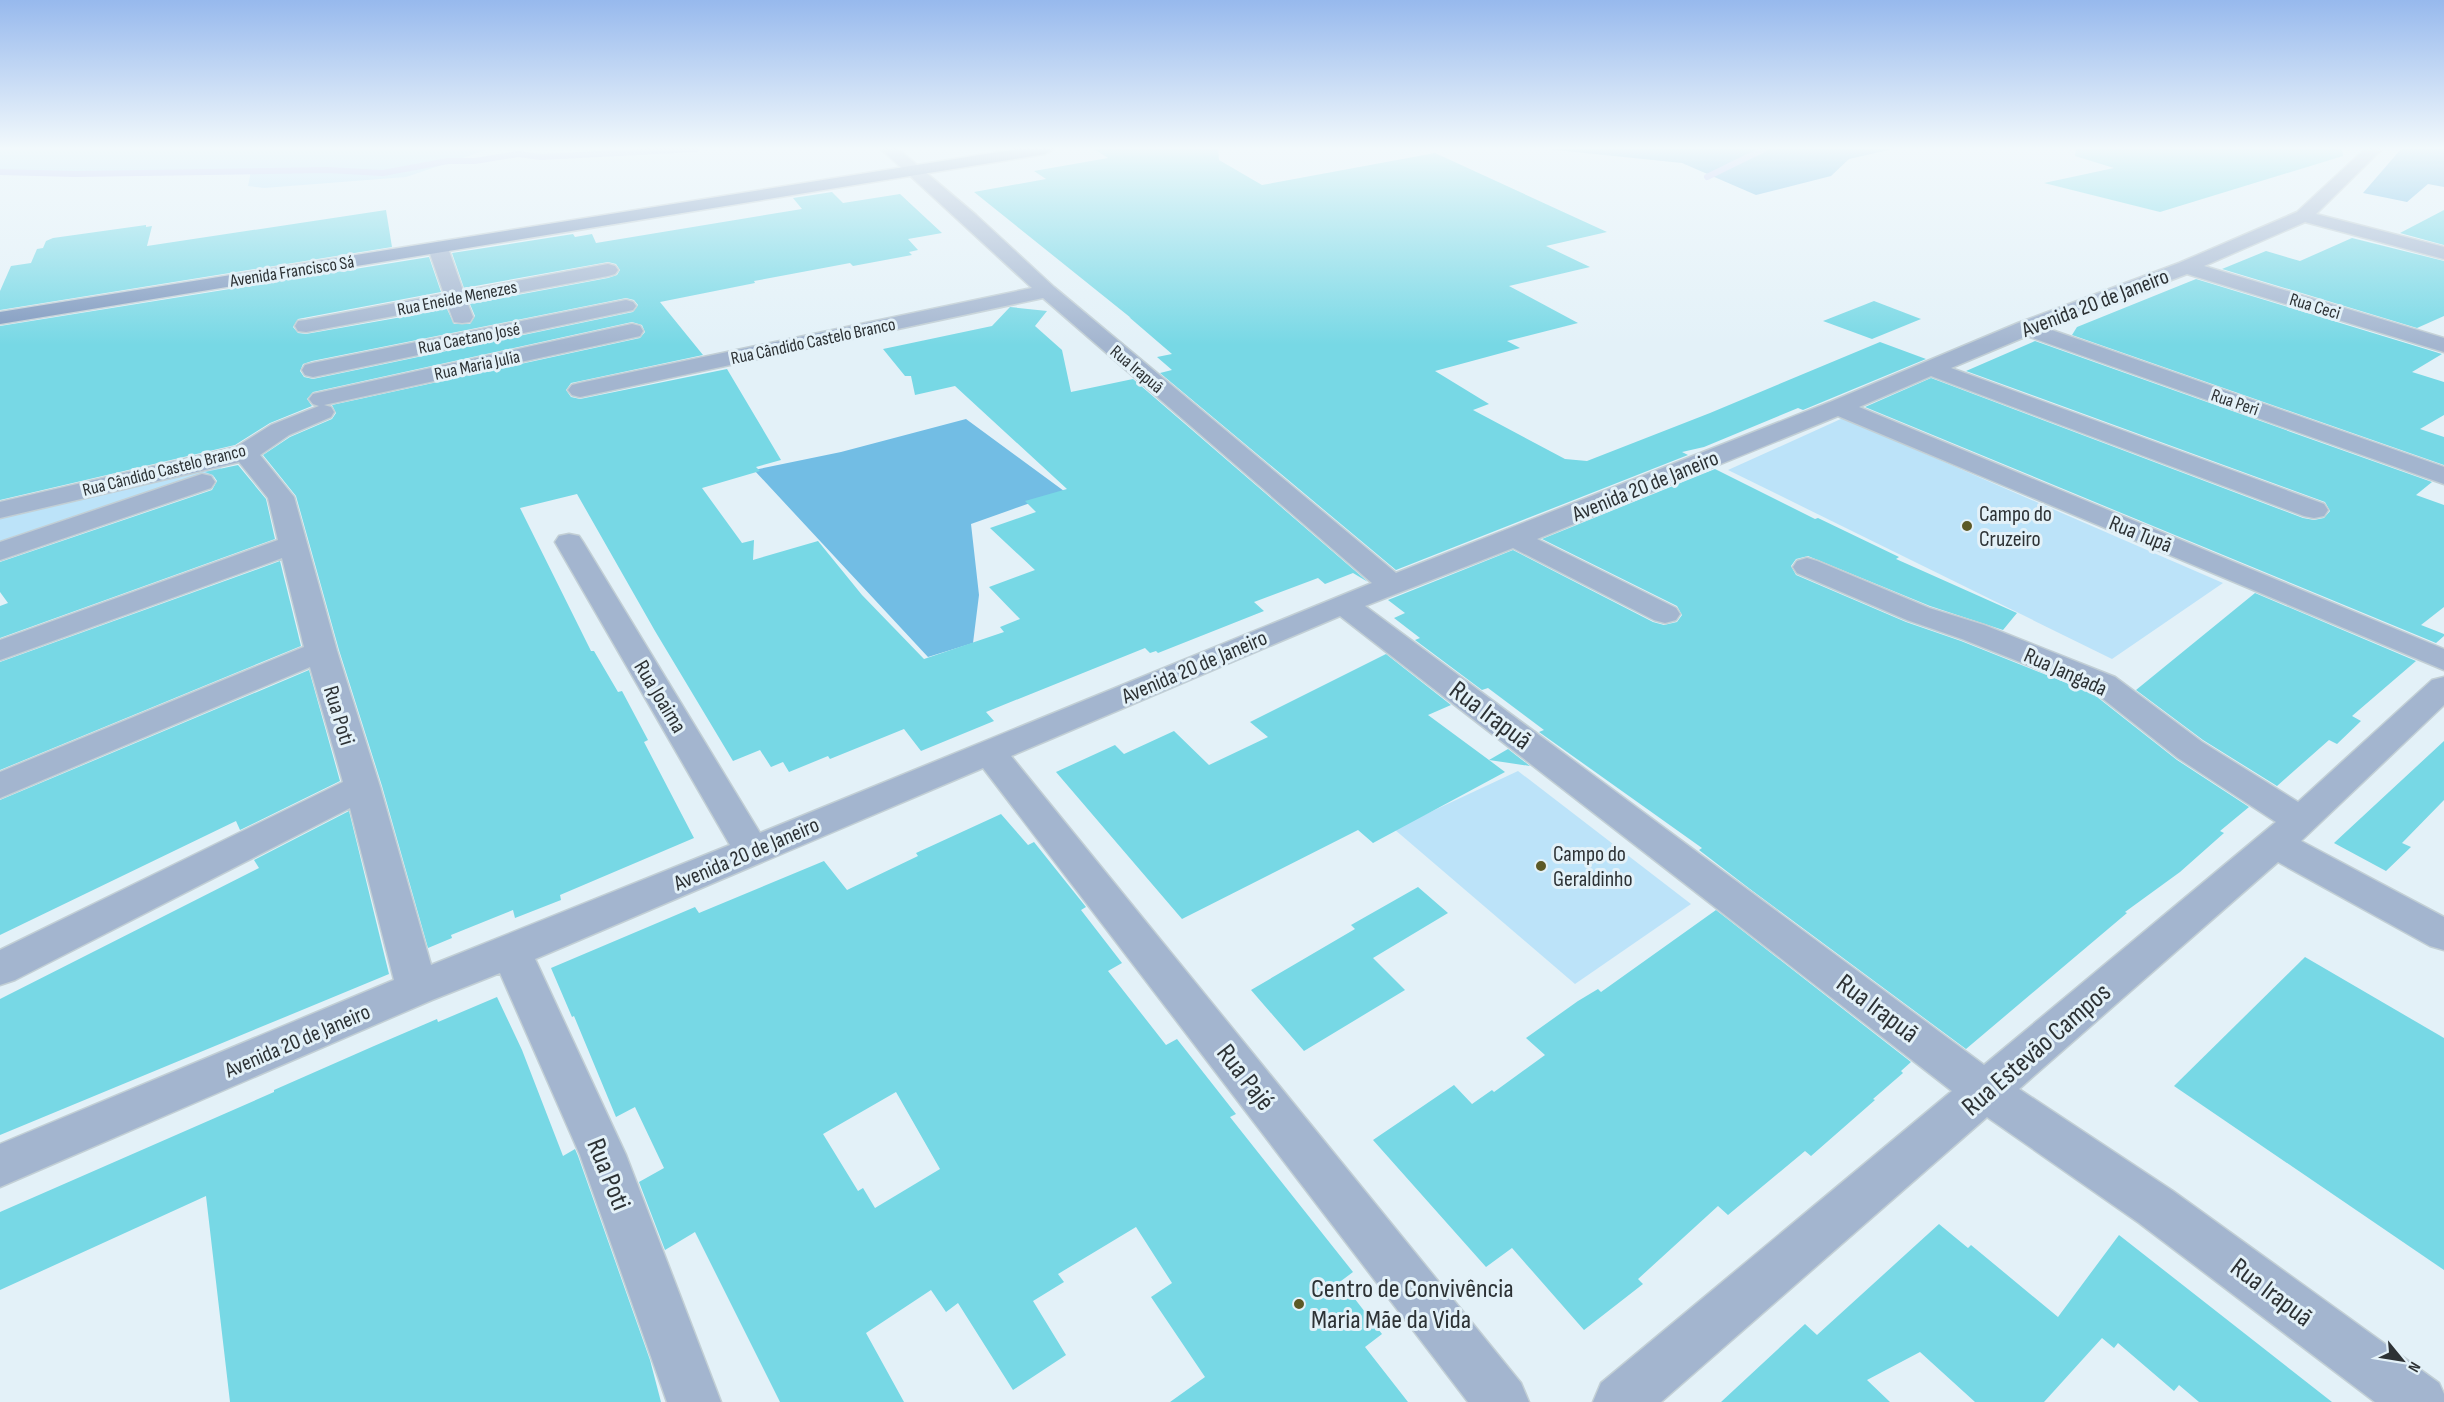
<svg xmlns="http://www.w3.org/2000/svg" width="2444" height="1402" font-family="'Sofia Sans Condensed',sans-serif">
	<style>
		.green { fill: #bce3f9 }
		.forest { fill: #72bde4 }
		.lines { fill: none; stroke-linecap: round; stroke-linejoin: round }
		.stream { stroke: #bdc0f5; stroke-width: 6 }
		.building { fill: #77d8e5; fill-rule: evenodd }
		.minor-casing { stroke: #c2cfd5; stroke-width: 3 }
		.secondary-casing { stroke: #c2cfd5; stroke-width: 3 }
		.minor { fill: #a3b5cf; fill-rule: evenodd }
		.secondary { fill: #7e98be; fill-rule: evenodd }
		.poi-dot { fill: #5c5926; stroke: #e3f1f8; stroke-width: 2 }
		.labels { text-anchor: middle; stroke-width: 6; stroke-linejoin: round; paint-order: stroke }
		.far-street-label { font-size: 18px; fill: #2d3235; stroke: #e3f1f8 }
		.street-label { font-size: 22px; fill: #2d3235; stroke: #e3f1f8 }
		.poi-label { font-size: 22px; fill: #2d3235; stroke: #e3f1f8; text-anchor: start }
		.near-street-label { font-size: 27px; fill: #2d3235; stroke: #e3f1f8 }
		.near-poi-label { font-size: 27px; fill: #2d3235; stroke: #e3f1f8; text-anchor: start }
	</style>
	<rect width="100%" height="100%" fill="#e3f1f8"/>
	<g class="green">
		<path d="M0,149H489L406,177L264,188L248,186L251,171L75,174L0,172Z"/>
		<path d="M1843,418L2223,583L2112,659L1728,470Z"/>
		<path d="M223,462L219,475L0,550V513Z"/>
		<path d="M1518,771L1691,904L1575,984L1394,829Z"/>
	</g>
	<g class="forest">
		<path d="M1546,149H1893L1849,159L1831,176L1756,195L1682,163Z"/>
		<path d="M2401,149H2444V187L2428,184L2407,202L2363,193Z"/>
		<path d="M966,419L1064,491L971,524L979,595L973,643L928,657L754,470L841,452Z"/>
	</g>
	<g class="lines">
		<g class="stream">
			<path d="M0,172L75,174L327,170L383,173L448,161H475L518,154L541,157L696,149"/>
			<path d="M1707,177L1764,149"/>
		</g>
	</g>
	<g class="building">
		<path d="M1094,149H1218L1219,160L1262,185L1435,153L1607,232L1546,246L1590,267L1509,286L1578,323L1507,341L1520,348L1435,371L1489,404L1473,410L1565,459L1587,461L1710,413L1880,342L1926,359L1803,410L1798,408L1704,447L1682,452L1688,455L1396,570L1160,373L1172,370L1157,357L1172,354L1129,317L1131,318L974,192L1046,179L1034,171L1108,158Z"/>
		<path d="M2076,149H2342L2343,156L2160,212L2044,183L2114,168L2075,156Z"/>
		<path d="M832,192L843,203L900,194L942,233L908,239L918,250L909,252L912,255L853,266L850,263L754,281L755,283L660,302L703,355L571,383L566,390L571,397L580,399L727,369L781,460L756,467L760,471L702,488L742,543L754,540L753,560L818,541L862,595L924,659L1004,632L1000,627L1020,619L989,587L1035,570L990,528L1036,512L1025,501L1067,489L955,386L915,395L911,376H905L883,349L992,326L1010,307L1047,311L1035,326L1062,350L1071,392L1133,379L1368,582L1353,573L1325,584L1318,578L1254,602L1264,611L1158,653L1156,651L1150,653L1145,648L986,712L994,721L921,751L904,729L830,759L828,756L789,772L783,762L771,767L760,750L733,761L655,631L577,494L520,508L591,651H594L618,692L622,691L639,723L648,740L644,742L694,838L560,895L561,900L515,918L513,910L451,935L452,938L428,948L382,786L339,650L296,496L263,455L290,437L332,419L336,413L332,405L640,338L645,332L642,325L632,322L313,392L307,399L312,406L270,423L235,445L0,500V326L429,257L441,292L298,319L293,327L298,333L306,334L447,309L454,324H470L475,316L470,304L608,278L617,275L620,270L616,264L608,262L464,288L452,253L573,234L575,237L592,234L596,243L802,209L793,198ZM626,298L634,300L638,305L633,312L313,379L304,377L300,371L303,364L312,361Z"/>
		<path d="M386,210L392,247L0,310V291L11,266L31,263L37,249L43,248L46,241L53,238L146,225V227L152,226L147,246Z"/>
		<path d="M2444,210V245L2400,233Z"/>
		<path d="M2352,238L2444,261V316L2417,328L2222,269L2266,251L2300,261Z"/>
		<path d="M2196,279L2442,354L2412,372L2444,382V415L2420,429L2444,437V465L2072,335L2077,327Z"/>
		<path d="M1874,301L1921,319L1872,339L1823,321Z"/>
		<path d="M2035,341L2432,482L2416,495L2444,505V607L2421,625L2444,634V636L2436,643L1865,407L1931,378L2303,518L2314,520L2324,518L2330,511L2325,502L1966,371Z"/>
		<path d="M238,465L266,499L275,539L0,638V606L8,603L0,592V562L212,490L217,481L213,475L205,472Z"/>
		<path d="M1715,469L1815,519L1818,518L1899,557L1896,559L2017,613L2003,630L1930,606L1808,556L1796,559L1791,566L1796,575L1906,622L1961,641L2092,693L2177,760L2249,807L2220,831L2224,833L2180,872L2125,912L2127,913L1966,1049L1750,889L1699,850L1702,848L1539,732L1544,730L1488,688L1482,690L1415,640L1420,638L1394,618L1405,613L1388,600L1513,550L1653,622L1664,625L1677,622L1682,615L1677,606L1542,539Z"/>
		<path d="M280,561L301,646L0,770V662Z"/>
		<path d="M2255,593L2416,661L2352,716L2361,721L2337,744L2329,740L2277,786L2203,740L2136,690Z"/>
		<path d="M1386,654L1451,705L1428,715L1489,760L1508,749L1530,766L1489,760L1505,772L1373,843L1358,830L1182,919L1056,772L1115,745L1124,754L1174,731L1209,765L1268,737L1250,722Z"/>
		<path d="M309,670L340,781L240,830L236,821L0,935V800Z"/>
		<path d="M2444,741V800L2402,843L2411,847L2386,871L2334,843Z"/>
		<path d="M349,811L389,974L0,1135V999L259,868L254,860Z"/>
		<path d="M1001,814L1028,845L1034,842L1086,907L1081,910L1122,963L1108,971L1166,1045L1177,1039L1236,1114L1230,1117L1353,1272L1341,1281L1382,1334L1365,1347L1408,1402H1170L1205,1377L1151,1297L1172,1283L1136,1227L1058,1274L1064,1282L1033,1301L1066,1355L1013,1390L958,1303L946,1312L931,1290L866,1333L904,1402H780L695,1232L665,1250L639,1182L664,1168L635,1107L616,1117L574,1016L572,1017L551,968L695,907L699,913L824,861L847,890L918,856L916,853ZM896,1092L940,1169L875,1208L863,1188L858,1191L823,1134Z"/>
		<path d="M1418,887L1448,913L1373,958L1405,990L1304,1051L1251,990L1355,929L1351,925Z"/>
		<path d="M1716,910L1911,1062L1901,1071L1903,1073L1873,1099L1875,1100L1811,1156L1805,1151L1728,1215L1718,1206L1638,1279L1643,1284L1584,1330L1512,1248L1486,1267L1373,1140L1454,1085L1472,1104L1492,1090L1494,1092L1545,1055L1526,1038L1578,1001L1598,989L1601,992Z"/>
		<path d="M2305,957L2444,1038V1270L2174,1086Z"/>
		<path d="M497,997L522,1050L563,1156L575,1149L578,1156L650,1360L661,1402H230L206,1196L0,1290V1212L274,1092V1090L374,1046L437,1019L438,1022Z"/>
		<path d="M1939,1224L1968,1248L1971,1245L2058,1317L2119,1235L2332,1402H2199L2179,1385L2174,1391L2118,1343L2114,1348L2102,1338L2044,1402H1975L1920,1352L1867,1380L1890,1402H1721L1805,1324L1817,1335Z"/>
	</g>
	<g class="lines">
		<g class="minor-casing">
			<g id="minor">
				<path d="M881,149H898L976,215L1054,287L1396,573L1830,402L2018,323L2179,263L2297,212L2365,149H2382L2316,214L2444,247V259L2305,222L2204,266L2444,338V352L2187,274L2046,328L2444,467V484L2027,336L1951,368L2324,504L2328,510L2324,516L2314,518L2304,516L1931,376L1859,407L2444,649V670L1838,416L1537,539L1676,608L1680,614L1676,620L1665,623L1654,620L1513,548L1365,606L1984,1065L2276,822L2178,758L2093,691L1962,639L1907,620L1797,573L1793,567L1797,561L1807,558L1817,561L1929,608L1984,625L2115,677L2202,742L2298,802L2432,680L2444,677V705L2301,841L2444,917V950L2430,946L2278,862L2019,1089L2173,1191L2439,1383L2444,1394V1402H2375L2139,1223L1987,1117L1661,1402H1593L1601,1383L1952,1091L1340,616L1011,756L1521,1383L1529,1402H1468L983,768L535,959L626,1155L721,1402H667L580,1155L500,973L432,1000L0,1187V1144L394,980L350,808L15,980L0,985V950L343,782L310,667L0,798V772L304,647L282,558L0,660V640L278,540L268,498L239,462L0,518V502L236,447L271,425L319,406L313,404L309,399L313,394L632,324L640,326L643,331L640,336L324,405L331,407L334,412L331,417L289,435L260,455L294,497L337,651L380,787L431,965L730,845L555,542L559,536L569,534L579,536L583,542L760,833L1372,583L1043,298L580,397L572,395L568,390L572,385L580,383L1032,288Z"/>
				<path d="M438,242L445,244L448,248L463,291L608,264L615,266L618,270L615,274L608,276L467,302L473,317L470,322L462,323L454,322L448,306L306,332L298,331L295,326L298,321L306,320L444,294L428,248L431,244Z"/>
				<path d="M626,300L633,302L636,306L633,310L313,377L305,375L302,370L305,365L313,363Z"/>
				<path d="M202,474L211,476L215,482L211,488L0,560V542Z"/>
			</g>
		</g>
		<g class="secondary-casing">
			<path id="secondary" d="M1017,149H1053L1045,154L0,324V312Z"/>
		</g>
		<use href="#minor" class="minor"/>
		<use href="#secondary" class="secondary"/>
	</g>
	<linearGradient id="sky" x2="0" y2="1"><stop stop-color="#97b9ed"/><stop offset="0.43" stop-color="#f2f9fc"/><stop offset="1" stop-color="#f2f9fc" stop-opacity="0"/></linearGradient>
	<rect width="2444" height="345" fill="url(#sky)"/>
	<g class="poi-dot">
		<circle cx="1967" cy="526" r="6"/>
		<circle cx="1541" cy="866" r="6"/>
		<circle cx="1299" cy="1304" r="6"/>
	</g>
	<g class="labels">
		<g class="far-street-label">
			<text transform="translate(292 271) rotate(-9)" y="6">Avenida Francisco Sá</text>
			<text transform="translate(457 298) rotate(-11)" y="6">Rua Eneide Menezes</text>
			<text transform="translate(2315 306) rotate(17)" y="6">Rua Ceci</text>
			<text transform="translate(469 338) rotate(-11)" y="6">Rua Caetano José</text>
			<text transform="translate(813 341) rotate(-12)" y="6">Rua Cândido Castelo Branco</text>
			<text transform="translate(477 365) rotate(-12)" y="6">Rua Maria Julia</text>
			<text transform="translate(1137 369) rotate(40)" y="6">Rua Irapuã</text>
			<text transform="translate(2235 402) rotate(19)" y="6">Rua Peri</text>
			<text transform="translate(164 470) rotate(-14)" y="6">Rua Cândido Castelo Branco</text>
		</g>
		<g class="street-label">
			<text transform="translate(2095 302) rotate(-21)" y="8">Avenida 20 de Janeiro</text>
			<text transform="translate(1645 485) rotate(-22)" y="8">Avenida 20 de Janeiro</text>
			<text transform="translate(2141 533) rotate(22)" y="8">Rua Tupã</text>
			<text transform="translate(1194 666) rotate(-23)" y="8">Avenida 20 de Janeiro</text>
			<text transform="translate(2066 671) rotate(24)" y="8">Rua Jangada</text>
			<text transform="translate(661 696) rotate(59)" y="8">Rua Joaima</text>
			<text transform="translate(340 715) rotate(73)" y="8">Rua Poti</text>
			<text transform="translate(746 853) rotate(-23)" y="8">Avenida 20 de Janeiro</text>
			<text transform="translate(297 1040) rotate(-23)" y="8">Avenida 20 de Janeiro</text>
		</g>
		<g class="poi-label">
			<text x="1979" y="521">Campo do<tspan x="1979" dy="25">Cruzeiro</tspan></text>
			<text x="1553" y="861">Campo do<tspan x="1553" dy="25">Geraldinho</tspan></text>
		</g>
		<g class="near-street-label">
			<text transform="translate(1491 715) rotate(37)" y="9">Rua Irapuã</text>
			<text transform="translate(1878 1008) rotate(37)" y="9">Rua Irapuã</text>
			<text transform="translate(2036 1049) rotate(-41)" y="9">Rua Estevão Campos</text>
			<text transform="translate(1246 1077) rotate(52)" y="9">Rua Pajé</text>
			<text transform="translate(609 1174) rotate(68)" y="9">Rua Poti</text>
			<text transform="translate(2272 1292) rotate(37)" y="9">Rua Irapuã</text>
		</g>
		<g class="near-poi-label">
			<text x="1311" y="1297">Centro de Convivência<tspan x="1311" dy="31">Maria Mãe da Vida</tspan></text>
		</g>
	</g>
	<g transform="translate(2402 1360) rotate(120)" stroke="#e3f1f8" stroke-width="4.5" paint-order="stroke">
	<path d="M0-4.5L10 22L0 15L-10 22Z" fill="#2d3235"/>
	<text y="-9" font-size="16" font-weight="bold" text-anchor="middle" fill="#2d3235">N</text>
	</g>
</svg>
